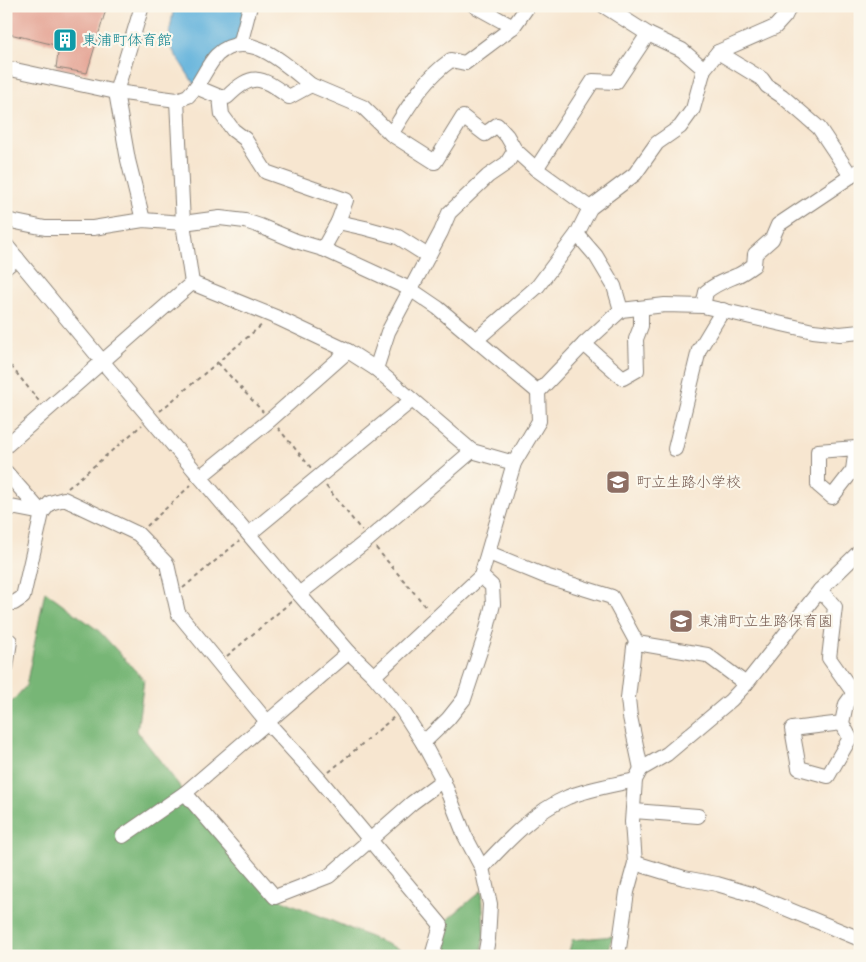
<svg xmlns="http://www.w3.org/2000/svg" width="866" height="962" font-family="Pangolin,'Klee One',sans-serif">
	<style>
		.forest { fill: #77b676; stroke: #4a6949 }
		.water { fill: #62b2dc; stroke: #3f677c }
		.building { fill: #e6a99a }
		.lines { fill: none; stroke-linecap: round; stroke-linejoin: round }
		.minor-casing { stroke: #8a8176; stroke-width: 16 }
		.path { stroke: #8a8176; stroke-width: 2; stroke-dasharray: 4 4; stroke-linecap: butt }
		.minor { stroke: #fff; stroke-width: 14 }
		.labels { text-anchor: middle; stroke-width: 4.5; stroke-linejoin: round; paint-order: stroke }
		.culture-label { font-size: 15px; fill: #0d838f; stroke: #fbf7ec; text-anchor: start }
		.education-label { font-size: 15px; fill: #785e54; stroke: #fbf7ec; text-anchor: start }
	</style>
	<rect width="100%" height="100%" fill="#fbf7ec"/>
	<filter id="ink" filterUnits="userSpaceOnUse"><feTurbulence type="fractalNoise" baseFrequency=".02" numOctaves="2"/><feDisplacementMap in="SourceGraphic" scale="10" xChannelSelector="R" yChannelSelector="G"/><feConvolveMatrix kernelMatrix="1 2 1 2 8 2 1 2 1" color-interpolation-filters="sRGB"/></filter>
	<filter id="wash" filterUnits="userSpaceOnUse"><feTurbulence type="fractalNoise" baseFrequency=".0096" numOctaves="4" result="noise"/><feDisplacementMap in="SourceGraphic" scale="20" xChannelSelector="R" yChannelSelector="G"/><feGaussianBlur stdDeviation="1.12" result="paint"/><feColorMatrix in="noise" values="0 0 0 0 0 0 0 0 0 0 0 0 0 0 0 0 0 1.4 0 .05"/><feComposite in="paint" operator="in"/></filter>
	<g filter="url(#wash)">
		<rect width="100%" height="100%" fill="#f7e6d0"/>
		<g class="forest">
			<path d="M45,591L99,631L144,680L137,731L185,793L275,897L401,950L397,956H6V708L26,686Z"/>
			<path d="M482,890L484,934L481,956H432L441,925Z"/>
			<path d="M613,936L607,956H568L572,940Z"/>
		</g>
		<path class="water" d="M174,6H250L240,45L229,48L196,87L168,43Z"/>
		<g id="blocks">
			<path class="building" d="M6,6H107L87,73L56,68L59,46L6,33Z"/>
		</g>
	</g>
	<g filter="url(#ink)">
		<use href="#blocks" fill-opacity="0" stroke="#8a8176" stroke-width="1"/>
		<g class="lines">
			<g class="minor-casing">
				<g id="minor">
					<path d="M142,6L116,92L128,160L143,220"/>
					<path d="M475,6L513,27"/>
					<path d="M604,6L648,34L682,50L704,69"/>
					<path d="M240,45L250,6"/>
					<path d="M718,52L762,79L767,86L782,96L819,128L851,176"/>
					<path d="M6,68L116,92L177,100L188,96L196,87L220,97H227C254,70 262,78 289,97L311,85L363,107L391,134L435,162L463,117L485,134L497,125L507,136L515,150L536,169L590,208"/>
					<path d="M196,87C203,77 209,63 217,55C248,26 287,66 311,85"/>
					<path d="M220,97L222,115L233,130L245,139L266,172L346,200L338,222"/>
					<path d="M177,100L183,223L192,283"/>
					<path d="M391,134C409,106 423,80 451,60L465,63L513,27L528,6"/>
					<path d="M536,169L593,81L616,82L648,34"/>
					<path d="M6,220L45,228H93L143,220L183,223L220,218L245,221L260,226L296,241L323,249L410,289L438,308L538,392"/>
					<path d="M577,234L596,256L614,286L621,310"/>
					<path d="M6,245L102,361L299,594L349,652L374,676L402,710L423,743L443,780L465,836L482,868L490,904L488,939L485,956"/>
					<path d="M323,249L338,222L365,228L398,237L428,256"/>
					<path d="M6,267L17,258"/>
					<path d="M192,283L278,318L348,351L376,369L472,451L514,463"/>
					<path d="M703,306L706,292C715,284 724,281 736,276C742,274 748,269 754,265L755,254L772,239L778,225L860,170"/>
					<path d="M476,340L538,286L577,234L590,208L635,174L657,143L680,127L693,109L704,69L718,52L775,27L785,16L790,6"/>
					<path d="M584,344L623,378L637,370L636,339L641,326V308"/>
					<path d="M376,369L388,332L441,232L449,213L488,176L507,163L515,150"/>
					<path d="M6,446L192,283"/>
					<path d="M856,448L853,470L832,497L818,485V451Z"/>
					<path d="M675,449L699,350L723,310"/>
					<path d="M6,472L42,513"/>
					<path d="M200,477L270,420L348,351"/>
					<path d="M6,506L42,513"/>
					<path d="M249,534L412,400"/>
					<path d="M489,553L545,576L612,597L637,643L707,655L746,684"/>
					<path d="M820,590L835,607L829,658L860,702"/>
					<path d="M299,594L369,539L472,451"/>
					<path d="M6,602L14,603L23,597L42,513L50,503L64,499L138,534L167,564L178,613L268,723L320,780L441,925L432,956"/>
					<path d="M6,640L10,641L6,668"/>
					<path d="M637,643L634,647L628,698L630,717L641,769"/>
					<path d="M349,652L185,793L275,897L329,876L412,803L443,780"/>
					<path d="M374,676L481,576L514,463L539,421L538,392L584,344L621,310L665,305L703,306L813,331L840,334L860,332"/>
					<path d="M842,723L850,738L828,776L799,768L792,729L842,723L846,704L854,693"/>
					<path d="M423,743L448,719L464,699L486,633L493,604L492,586L481,576"/>
					<path d="M634,811L698,816"/>
					<path d="M123,836L185,793"/>
					<path d="M635,863L684,878L717,884L751,894L860,939"/>
					<path d="M482,868C506,842 535,811 568,797C589,789 613,785 635,780"/>
					<path d="M618,956L627,892L635,863L632,822L635,780L641,769L667,754L731,700L746,684L820,590L860,551"/>
				</g>
			</g>
			<g class="path">
				<path d="M6,360L39,401"/>
				<path d="M218,363L263,412"/>
				<path d="M160,411L263,324"/>
				<path d="M278,428L312,469"/>
				<path d="M326,486L362,531"/>
				<path d="M68,488L142,425"/>
				<path d="M147,526L191,485"/>
				<path d="M376,548L428,609"/>
				<path d="M183,588L239,541"/>
				<path d="M227,656L292,601"/>
				<path d="M329,772L394,717"/>
			</g>
			<use href="#minor" class="minor"/>
		</g>
	</g>
	<defs>
		<g id="building-square" transform="scale(1.25)"><rect x="-9" y="-9" width="18" height="18" rx="4" fill="#0f9aa8" stroke="#fbf7ec"/><path d="M-4-6H4V6H1V3H-1V6H-4ZM-2.5-4.3h1.7v1.8h-1.7ZM.8-4.3h1.7v1.8H.8ZM-2.5-1h1.7V.8h-1.7ZM.8-1h1.7V.8H.8Z" fill="#fff"/></g>
		<g id="school-square" transform="scale(1.25)"><rect x="-9" y="-9" width="18" height="18" rx="4" fill="#8d6e63" stroke="#fbf7ec"/><path d="M0-5L7-2L0 1L-7-2ZM-4 1L0 2.5L4 1V4Q0 6-4 4Z" fill="#fff"/></g>
	</defs>
	<g fill-rule="evenodd">
		<use href="#building-square" x="65" y="40"/>
		<use href="#school-square" x="618" y="482"/>
		<use href="#school-square" x="681" y="621"/>
	</g>
	<g class="labels">
		<g class="culture-label">
			<text x="82" y="45">東浦町体育館</text>
		</g>
		<g class="education-label">
			<text x="636" y="487">町立生路小学校</text>
			<text x="698" y="626">東浦町立生路保育園</text>
		</g>
	</g>
	<rect width="866" height="962" fill="none" stroke="#fbf7ec" stroke-width="25"/>
</svg>
